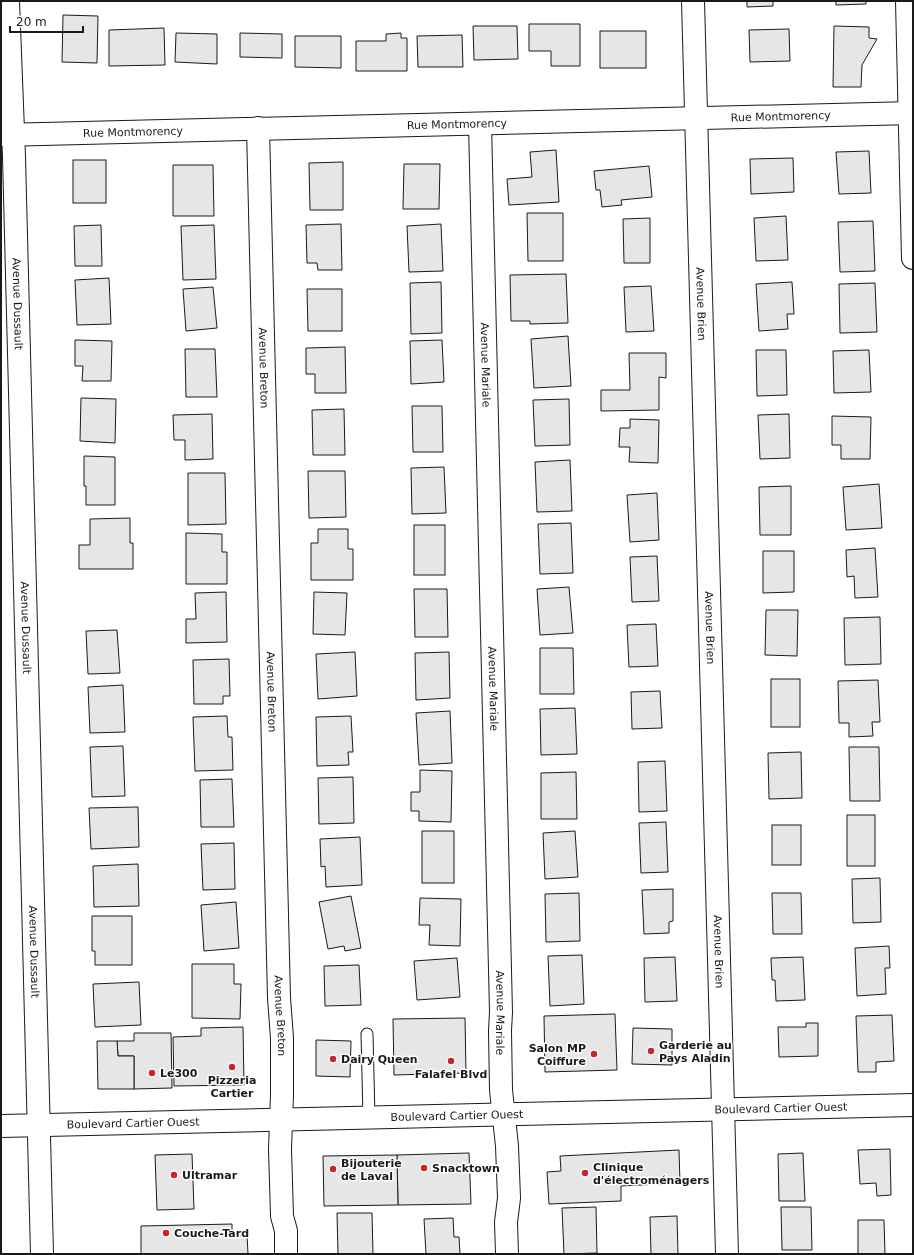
<svg xmlns="http://www.w3.org/2000/svg" width="914" height="1255" font-family="'DejaVu Sans',sans-serif">
	<style>
		.building { fill: #e6e6e6; stroke: #1a1a1a }
		.lines { fill: none; stroke-linecap: round; stroke-linejoin: round }
		.lane-casing { stroke: #1a1a1a; stroke-width: 13 }
		.street-casing { stroke: #1a1a1a; stroke-width: 24 }
		.secondary-casing { stroke: #1a1a1a; stroke-width: 24 }
		.lane { stroke: #fff; stroke-width: 11 }
		.street { stroke: #fff; stroke-width: 22 }
		.secondary { stroke: #fff; stroke-width: 22 }
		.poi-dot { fill: #c62828; stroke: #fff; stroke-width: 1.5 }
		.labels { text-anchor: middle; stroke-width: 3; stroke-linejoin: round; paint-order: stroke }
		.street-label { font-size: 11px; fill: #1a1a1a; stroke: #fff }
		.poi-label { font-size: 11px; font-weight: bold; fill: #1a1a1a; stroke: #fff; text-anchor: start }
	</style>
	<rect width="100%" height="100%" fill="#fff"/>
	<g class="building">
		<path d="M747,1H773V6L747,7Z"/>
		<path d="M836,1H866V4L836,5Z"/>
		<path d="M63,15L98,16L97,63L62,62Z"/>
		<path d="M529,24H580V66H551V51H529Z"/>
		<path d="M473,26H517L518,59L474,60Z"/>
		<path d="M834,26L869,27V38L877,39L862,65L861,87H833Z"/>
		<path d="M164,28L165,65L109,66V30Z"/>
		<path d="M789,29L790,61L750,62L749,30Z"/>
		<rect x="600" y="31" width="46" height="37"/>
		<path d="M176,33L217,34V64L175,62Z"/>
		<path d="M240,33L282,34V58L240,57Z"/>
		<path d="M401,33V38H407V71H356V41H386V34Z"/>
		<path d="M462,35L463,67H418L417,36Z"/>
		<path d="M295,36H341V68L295,67Z"/>
		<path d="M556,150L559,202L509,205L507,179L532,177L530,152Z"/>
		<path d="M869,151L871,193L839,194L836,152Z"/>
		<path d="M793,158L794,192L751,194L750,159Z"/>
		<rect x="73" y="160" width="33" height="43"/>
		<path d="M343,162V210H310L309,163Z"/>
		<path d="M404,164H440L439,209H403Z"/>
		<path d="M173,165H213L214,216H173Z"/>
		<path d="M649,166L652,197L621,200L622,205L602,207L600,190H596L594,171Z"/>
		<path d="M527,213H563V261H528Z"/>
		<path d="M786,216L788,260L756,261L754,218Z"/>
		<path d="M650,218V263H624L623,219Z"/>
		<path d="M873,221L875,271L840,272L838,222Z"/>
		<path d="M341,224L342,270H318L317,263H307L306,225Z"/>
		<path d="M441,224L443,271L409,272L407,226Z"/>
		<path d="M101,225L102,266H75L74,226Z"/>
		<path d="M214,225L216,279L183,280L181,226Z"/>
		<path d="M566,274L568,323L530,324V321H511L510,275Z"/>
		<path d="M109,278L111,324L77,325L75,280Z"/>
		<path d="M441,282L442,333L411,334L410,283Z"/>
		<path d="M792,282L794,314H787L788,329L759,331L756,284Z"/>
		<path d="M875,283L877,332L840,333L839,284Z"/>
		<path d="M651,286L654,331L626,332L624,287Z"/>
		<path d="M213,287L217,328L186,331L183,289Z"/>
		<path d="M307,289H342V331H308Z"/>
		<path d="M568,336L571,386L534,388L531,339Z"/>
		<path d="M75,340L112,341L111,381H82L83,366H75Z"/>
		<path d="M442,340L444,382L411,384L410,341Z"/>
		<path d="M345,347L346,393H315V374H306V348Z"/>
		<path d="M185,349H215L217,397H186Z"/>
		<path d="M756,350H786L787,395L757,396Z"/>
		<path d="M869,350L871,392L834,393L833,351Z"/>
		<path d="M629,353H666V378L659,377V410L601,411V390H630Z"/>
		<path d="M81,398L116,399L115,443L80,441Z"/>
		<path d="M569,399L570,445L535,446L533,400Z"/>
		<path d="M412,406H442L443,452H413Z"/>
		<path d="M344,409L345,455H313L312,410Z"/>
		<path d="M212,414L213,459L185,460V440H174L173,415Z"/>
		<path d="M789,414L790,458L760,459L758,415Z"/>
		<path d="M832,416L871,417L870,459H841V445H832Z"/>
		<path d="M630,419L659,420L658,463L629,462L630,447H619L620,428H630Z"/>
		<path d="M84,456L115,457V505H86V486H84Z"/>
		<path d="M570,460L572,511L537,512L535,462Z"/>
		<path d="M444,467L446,513L412,514L411,468Z"/>
		<path d="M308,471H345L346,517L309,518Z"/>
		<path d="M188,473H225L226,524L188,525Z"/>
		<path d="M879,484L882,528L846,530L843,487Z"/>
		<path d="M791,486V535H760L759,487Z"/>
		<path d="M657,493L659,540L630,542L627,495Z"/>
		<path d="M130,518V543H133V569H79V545H90V519Z"/>
		<path d="M571,523L573,573L540,574L538,524Z"/>
		<rect x="414" y="525" width="31" height="50"/>
		<path d="M318,529H348V549H353V580H311V543H318Z"/>
		<path d="M186,533L222,534V552H227V584H186Z"/>
		<path d="M875,548L878,597L855,598L854,576L847,577L846,550Z"/>
		<path d="M763,551H794V592L763,593Z"/>
		<path d="M657,556L659,601L632,602L630,557Z"/>
		<path d="M569,587L573,633L540,635L537,589Z"/>
		<path d="M414,589H447L448,637H415Z"/>
		<path d="M226,592L227,642L186,643V619H196L195,593Z"/>
		<path d="M314,592L347,593L345,635L313,634Z"/>
		<path d="M766,610H798L797,656L765,655Z"/>
		<path d="M880,617L881,664L845,665L844,618Z"/>
		<path d="M656,624L658,666L629,667L627,625Z"/>
		<path d="M117,630L120,673L88,674L86,631Z"/>
		<path d="M540,648H573L574,694H540Z"/>
		<path d="M355,652L357,696L318,699L316,654Z"/>
		<path d="M449,652L450,698L416,700L415,653Z"/>
		<path d="M229,659L230,696H223V704H194L193,660Z"/>
		<rect x="771" y="679" width="29" height="48"/>
		<path d="M878,680L880,722H872L873,736L849,737V723H839L838,681Z"/>
		<path d="M123,685L125,732L90,733L88,687Z"/>
		<path d="M660,691L662,728L632,729L631,692Z"/>
		<path d="M575,708L577,754L541,755L540,709Z"/>
		<path d="M450,711L452,763L419,765L416,713Z"/>
		<path d="M227,716L228,737H232L233,770L195,771L193,717Z"/>
		<path d="M351,716L353,752H348L349,765L317,766L316,717Z"/>
		<path d="M123,746L125,796L92,797L90,747Z"/>
		<path d="M849,747H879L880,801H850Z"/>
		<path d="M801,752L802,798L769,799L768,753Z"/>
		<path d="M665,761L667,811L639,812L638,762Z"/>
		<path d="M420,770L452,771L451,822L419,821V811H411V792H420Z"/>
		<path d="M576,772L577,819H541V773Z"/>
		<path d="M353,777L354,823L319,824L318,778Z"/>
		<path d="M232,779L234,827H201L200,780Z"/>
		<path d="M138,807L139,847L91,849L89,808Z"/>
		<rect x="847" y="815" width="28" height="51"/>
		<path d="M666,822L668,872L641,873L639,823Z"/>
		<rect x="772" y="825" width="29" height="40"/>
		<rect x="422" y="831" width="32" height="52"/>
		<path d="M575,831L578,877L545,879L543,833Z"/>
		<path d="M360,837L362,885L326,887L325,866L321,867L320,839Z"/>
		<path d="M234,843L235,889L203,890L201,844Z"/>
		<path d="M138,864L139,906L94,907L93,866Z"/>
		<path d="M880,878L881,922L853,923L852,879Z"/>
		<path d="M673,889V921L669,922V933L644,934L642,890Z"/>
		<path d="M579,893L580,941L546,942L545,894Z"/>
		<path d="M772,893H801L802,934H773Z"/>
		<path d="M351,896L361,948L345,951L344,946L328,949L319,902Z"/>
		<path d="M420,898L461,899L460,946L429,945L430,925H419Z"/>
		<path d="M236,902L239,948L204,951L201,905Z"/>
		<path d="M92,916H132V965H95V951H92Z"/>
		<path d="M889,946L890,968H885L886,994L857,996L855,948Z"/>
		<path d="M582,955L584,1004L550,1006L548,956Z"/>
		<path d="M675,957L677,1001L645,1002L644,958Z"/>
		<path d="M803,957L805,1000L776,1001L775,980H772L771,958Z"/>
		<path d="M457,958L460,997L417,1000L414,961Z"/>
		<path d="M192,964H234V984H241L240,1019L192,1018Z"/>
		<path d="M359,965L361,1005L325,1006L324,966Z"/>
		<path d="M139,982L141,1025L95,1027L93,984Z"/>
		<path d="M615,1014L617,1070L545,1072L544,1016Z"/>
		<path d="M892,1015L894,1061L876,1062V1072H858L856,1016Z"/>
		<path d="M465,1018L466,1073L394,1075L393,1019Z"/>
		<path d="M806,1023H818V1056L779,1057L778,1027H806Z"/>
		<path d="M243,1027L244,1085L174,1086L173,1037L201,1036V1028Z"/>
		<path d="M633,1028L672,1029V1065L632,1064Z"/>
		<path d="M134,1033H171L172,1088L134,1089V1056H118L117,1041H134Z"/>
		<path d="M316,1040L351,1041L350,1077L316,1076Z"/>
		<path d="M97,1041H117L118,1056H134V1089H98Z"/>
		<path d="M890,1149L891,1195L877,1196L876,1183L860,1184L858,1150Z"/>
		<path d="M679,1150L680,1183L621,1186V1201L549,1204L547,1172L561,1171L560,1156Z"/>
		<path d="M469,1153L471,1204L398,1205L397,1155Z"/>
		<path d="M803,1153L805,1201H779L778,1154Z"/>
		<path d="M192,1154L194,1209L157,1210L155,1155Z"/>
		<path d="M397,1155L398,1205L324,1206L323,1156Z"/>
		<path d="M596,1207L597,1253L564,1254L562,1208Z"/>
		<path d="M781,1207H811L812,1250H782Z"/>
		<path d="M337,1213H372L373,1254H338Z"/>
		<path d="M677,1216L678,1254H651L650,1217Z"/>
		<path d="M453,1218L454,1237H459L460,1254H426L424,1219Z"/>
		<path d="M858,1220H884L885,1254H858Z"/>
		<path d="M232,1224V1236L247,1235L248,1254H141V1226Z"/>
	</g>
	<g class="lines">
		<g class="lane-casing">
			<path id="lane" d="M367,1034L369,1118"/>
		</g>
		<g class="street-casing">
			<g id="street">
				<path id="s1" d="M8,1L14,157L42,1254"/>
				<path id="s2" d="M693,1L727,1254"/>
				<path d="M907,1L913,258"/>
				<path id="s3" d="M480,124L501,1012L500,1031L501,1090L507,1146L509,1198L506,1222L507,1254"/>
				<path id="s4" d="M258,128L279,998L282,1038V1095L280,1149L282,1216L286,1231V1254"/>
				<path id="s5" d="M1,135L913,113"/>
			</g>
		</g>
		<g class="secondary-casing">
			<g id="secondary">
				<path id="s6" d="M1,1126L913,1105"/>
			</g>
		</g>
		<use href="#lane" class="lane"/>
		<use href="#street" class="street"/>
		<use href="#secondary" class="secondary"/>
	</g>
	<g class="poi-dot">
		<circle cx="651" cy="1051" r="4"/>
		<circle cx="594" cy="1054" r="4"/>
		<circle cx="333" cy="1059" r="4"/>
		<circle cx="451" cy="1061" r="4"/>
		<circle cx="232" cy="1067" r="4"/>
		<circle cx="152" cy="1073" r="4"/>
		<circle cx="424" cy="1168" r="4"/>
		<circle cx="333" cy="1169" r="4"/>
		<circle cx="585" cy="1173" r="4"/>
		<circle cx="174" cy="1175" r="4"/>
		<circle cx="166" cy="1233" r="4"/>
	</g>
	<g class="labels">
		<g class="street-label">
			<text dy="4" stroke="none"><textPath href="#s5" startOffset="780">Rue Montmorency</textPath></text>
			<text dy="4" stroke="none"><textPath href="#s5" startOffset="456">Rue Montmorency</textPath></text>
			<text dy="4" stroke="none"><textPath href="#s5" startOffset="132">Rue Montmorency</textPath></text>
			<text dy="4" stroke="none"><textPath href="#s1" startOffset="303">Avenue Dussault</textPath></text>
			<text dy="4" stroke="none"><textPath href="#s2" startOffset="303">Avenue Brien</textPath></text>
			<text dy="4" stroke="none"><textPath href="#s3" startOffset="241">Avenue Mariale</textPath></text>
			<text dy="4" stroke="none"><textPath href="#s4" startOffset="240">Avenue Breton</textPath></text>
			<text dy="4" stroke="none"><textPath href="#s1" startOffset="627">Avenue Dussault</textPath></text>
			<text dy="4" stroke="none"><textPath href="#s2" startOffset="627">Avenue Brien</textPath></text>
			<text dy="4" stroke="none"><textPath href="#s3" startOffset="565">Avenue Mariale</textPath></text>
			<text dy="4" stroke="none"><textPath href="#s4" startOffset="564">Avenue Breton</textPath></text>
			<text dy="4" stroke="none"><textPath href="#s1" startOffset="951">Avenue Dussault</textPath></text>
			<text dy="4" stroke="none"><textPath href="#s2" startOffset="951">Avenue Brien</textPath></text>
			<text dy="4" stroke="none"><textPath href="#s3" startOffset="889">Avenue Mariale</textPath></text>
			<text dy="4" stroke="none"><textPath href="#s4" startOffset="888">Avenue Breton</textPath></text>
			<text dy="4" stroke="none"><textPath href="#s6" startOffset="780">Boulevard Cartier Ouest</textPath></text>
			<text dy="4" stroke="none"><textPath href="#s6" startOffset="456">Boulevard Cartier Ouest</textPath></text>
			<text dy="4" stroke="none"><textPath href="#s6" startOffset="132">Boulevard Cartier Ouest</textPath></text>
		</g>
		<g class="poi-label">
			<text x="659" y="1049">Garderie au<tspan x="659" dy="13">Pays Aladin</tspan></text>
			<text x="586" y="1052" text-anchor="end">Salon MP<tspan x="586" dy="13">Coiffure</tspan></text>
			<text x="341" y="1063">Dairy Queen</text>
			<text x="160" y="1077">Le300</text>
			<text x="451" y="1078" text-anchor="middle">Falafel Blvd</text>
			<text x="232" y="1084" text-anchor="middle">Pizzeria<tspan x="232" dy="13">Cartier</tspan></text>
			<text x="341" y="1167">Bijouterie<tspan x="341" dy="13">de Laval</tspan></text>
			<text x="593" y="1171">Clinique<tspan x="593" dy="13">d'électroménagers</tspan></text>
			<text x="432" y="1172">Snacktown</text>
			<text x="182" y="1179">Ultramar</text>
			<text x="174" y="1237">Couche-Tard</text>
		</g>
	</g>
	<rect width="914" height="1255" fill="none" stroke="#1a1a1a" stroke-width="4"/>
	<path d="M10 26v6h73v-6" fill="none" stroke="#1a1a1a" stroke-width="2"/>
	<text x="16" y="26" font-size="12" fill="#1a1a1a" stroke="#ffffff" stroke-width="3" paint-order="stroke">20 m</text>
</svg>
